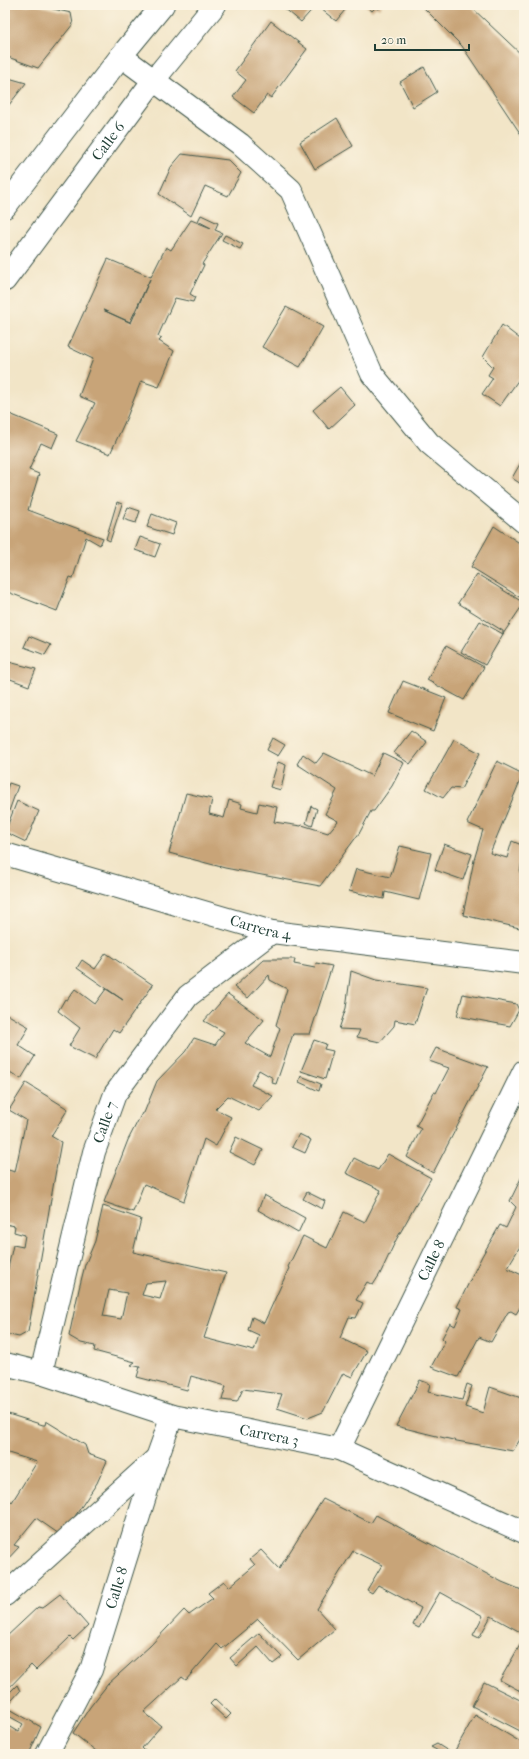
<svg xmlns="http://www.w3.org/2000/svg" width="529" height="1759" font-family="'IM FELL French Canon',serif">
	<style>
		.building { fill: #c8a478; fill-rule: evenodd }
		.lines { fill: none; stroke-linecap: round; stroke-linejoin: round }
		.street-casing { stroke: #3f564a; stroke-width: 24 }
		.street { stroke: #fff; stroke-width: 22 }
		.labels { text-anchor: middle; stroke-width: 4; stroke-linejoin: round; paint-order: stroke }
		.street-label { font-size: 15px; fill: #1f3d34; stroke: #fcf5e5 }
	</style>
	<rect width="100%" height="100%" fill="#fcf5e5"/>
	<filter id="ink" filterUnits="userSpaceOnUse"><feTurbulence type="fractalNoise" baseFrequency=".025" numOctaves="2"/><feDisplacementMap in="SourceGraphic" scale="8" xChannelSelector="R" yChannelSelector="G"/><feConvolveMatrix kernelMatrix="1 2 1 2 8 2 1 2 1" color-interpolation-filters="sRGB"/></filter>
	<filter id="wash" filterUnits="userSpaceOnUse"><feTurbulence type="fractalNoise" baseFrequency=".012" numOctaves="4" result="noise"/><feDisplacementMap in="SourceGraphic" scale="16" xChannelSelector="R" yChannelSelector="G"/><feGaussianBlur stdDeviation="0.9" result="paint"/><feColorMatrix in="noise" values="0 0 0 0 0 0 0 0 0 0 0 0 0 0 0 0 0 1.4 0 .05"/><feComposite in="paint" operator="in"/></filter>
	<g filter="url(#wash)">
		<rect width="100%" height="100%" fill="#f2e5c7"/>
		<g id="blocks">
			<g class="building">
				<path d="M5,5H36L71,13L73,24L38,68L5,56L8,42L5,41Z"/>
				<path d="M284,5H316L301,22L283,7Z"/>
				<path d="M316,5H349L336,21Z"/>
				<path d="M365,5H382L379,9L376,7L372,11Z"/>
				<path d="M428,5H469L524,57V139L462,46L424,8Z"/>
				<path d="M271,21L307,49L271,98L267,95L254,113L233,97L246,80L235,71Z"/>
				<path d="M424,67L437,92L413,107L400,82Z"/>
				<path d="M5,77L26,83L5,110Z"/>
				<path d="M337,118L353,146L315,169L300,142Z"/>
				<path d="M182,154L228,160L241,173L228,196L205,186L191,216L159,194L171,167Z"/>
				<path d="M201,215L218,223L215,230L222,233L202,264L204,265L190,294L195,297L193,302L175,298L158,336L162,338L159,341L174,351L159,387L141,381L127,417L110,454L76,441L95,403L79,396L93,359L68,347L108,259L151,277L166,247L171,250L191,220L211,228L198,221ZM150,279L131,323L103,310L130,322Z"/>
				<path d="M225,235L243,244L240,249L222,240Z"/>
				<path d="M286,307L323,327L300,367L262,347Z"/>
				<path d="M502,325L524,342V372L500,406L482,394L493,378L488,375L493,367L483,357Z"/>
				<path d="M340,387L355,405L329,429L313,410Z"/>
				<path d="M5,412L58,434L52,448L41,443L29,470L39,474L28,510L103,538L100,545L86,537L73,578L70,577L57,611L5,591Z"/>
				<path d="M524,457V486L512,478Z"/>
				<path d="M117,502L122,504L110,541L106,539Z"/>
				<path d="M128,507L140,511L136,523L123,519Z"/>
				<path d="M152,514L176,523L172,535L147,527Z"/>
				<path d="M494,526L524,546V600L471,567Z"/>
				<path d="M140,537L160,544L155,557L135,550Z"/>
				<path d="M477,574L524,603L503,634V631L458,603Z"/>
				<path d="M480,621L503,634L485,665L461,652Z"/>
				<path d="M29,636L51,645L45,655L24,647Z"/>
				<path d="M446,646L484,667L464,700L427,680Z"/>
				<path d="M5,661L36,669L29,686L5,677Z"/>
				<path d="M403,681L446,698L433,731L389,713Z"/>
				<path d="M411,731L427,742L410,764L394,753Z"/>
				<path d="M273,738L285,745L278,756L267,750Z"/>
				<path d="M454,739L480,753L461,789L451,788L443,798L426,789Z"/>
				<path d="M324,753L372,776L383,753L404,763L392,786L374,811H371L360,832L320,886L225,868L169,853L186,793L212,799L209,814L224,818L229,800L242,804L241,808L257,812L259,803L277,807L274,822L301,826L302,825L328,833L338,821L325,814L337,790L297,764L303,754L316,763Z"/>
				<path d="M497,761L523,774L490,853L507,858L512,841L524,846L520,873L524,875V929L463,915L474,860L483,830L467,823Z"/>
				<path d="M278,762L286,765L281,790L270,787Z"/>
				<path d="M9,783L18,786L5,822V794Z"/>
				<path d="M17,801L39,811L26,842L5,832Z"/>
				<path d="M311,806L317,809L312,826L306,823Z"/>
				<path d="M444,844L472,854L463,880L435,870Z"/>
				<path d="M400,846L431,853L419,900L385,892L384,899L349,891L356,869L390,877Z"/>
				<path d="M106,953L153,985L119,1033L113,1029L95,1059L69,1046L80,1028L58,1011L65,999L67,1000L75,989L95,1004L106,989L123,1000L77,968L82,960L95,969Z"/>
				<path d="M264,959H295L294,964L315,968L316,963L332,966L310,1034H293L276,1084L272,1083L273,1078L259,1070L251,1085L273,1096L259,1111L228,1096L215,1109L231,1117L216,1146L204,1139L184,1201L144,1184L133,1212L104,1202L128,1140L142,1113H144L157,1081L185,1052L194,1038L215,1045L224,1032L204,1021L228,994L264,1020L245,1043L270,1057L280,1028L276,1025L287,989L270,980L269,975L248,998L234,987Z"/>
				<path d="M351,971L376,980L427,988L415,1024L395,1020L394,1026L380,1042L357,1037L360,1030L339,1029L346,1008Z"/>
				<path d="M463,994L516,1004L519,1010L510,1026L457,1016Z"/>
				<path d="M5,1013L29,1027L18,1045L35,1056L21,1079L5,1069Z"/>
				<path d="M314,1040L326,1044L324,1049L333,1051L325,1079L301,1071Z"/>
				<path d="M436,1048L488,1067L433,1173L407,1157L421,1129L416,1126L434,1092L436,1093L449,1068L429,1061Z"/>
				<path d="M301,1076L321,1084L319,1091L299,1082Z"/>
				<path d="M26,1083L68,1109L51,1136L61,1142L57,1164L28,1332L19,1337L5,1334V1282L13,1245L23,1247L25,1235L14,1232L15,1226L5,1224V1169L15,1172L26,1120L9,1110Z"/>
				<path d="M299,1134L311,1140L305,1153L292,1147Z"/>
				<path d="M236,1137L263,1150L255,1165L229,1152Z"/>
				<path d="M388,1154L431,1178L396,1240L380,1274L373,1285L367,1282L356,1300L363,1303L356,1318L349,1317L340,1338L367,1351L352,1377L343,1373L323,1412L308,1418L277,1408L282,1394L243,1389L237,1402L222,1400L226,1386L191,1376L187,1390L137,1377L140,1367L131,1365L135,1362L94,1351L95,1346L81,1343L69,1336L79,1289L85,1265L95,1241L103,1206L141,1219L133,1252L226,1273L204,1338L254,1351L259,1335L248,1330L252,1317L264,1323L289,1268L288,1267L303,1236L327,1248L344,1212L365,1222L381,1190L346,1173L354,1158L378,1170ZM166,1281L160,1299L142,1295L146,1283ZM109,1290L127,1293L121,1319L103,1316Z"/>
				<path d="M524,1172V1240L507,1268L524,1276V1301L516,1314L511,1311L508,1312L491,1342L479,1337L458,1377L431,1367L445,1341L442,1338L450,1323L455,1326L462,1309L457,1307L482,1256L500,1225L506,1228L516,1207L510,1201Z"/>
				<path d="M307,1192L325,1201L322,1209L303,1199Z"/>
				<path d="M264,1195L305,1218L298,1233L258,1210Z"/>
				<path d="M420,1380L430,1384L428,1392L462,1400L467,1384L472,1386L465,1407L483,1413L490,1387L524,1399V1433L513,1451L457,1441L396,1426Z"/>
				<path d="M5,1413L43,1425H45L46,1421L85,1445L88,1454L107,1461L97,1483L62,1536L36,1518L14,1545L19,1547L5,1562V1497L12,1502L37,1462L5,1452Z"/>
				<path d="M323,1499L371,1523L376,1515L502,1582L524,1591V1634L491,1616L479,1638L473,1635L483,1616L440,1592L419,1628L413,1625L421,1608L378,1585L372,1593L367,1590L382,1565L353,1551L317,1609L335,1629L298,1660L258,1619L222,1649L217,1644L186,1680L182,1677L144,1712L161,1726L142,1748L148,1754H100L73,1733L90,1707L108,1684L150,1646L184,1610L189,1615L213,1598L208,1593L224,1581L229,1587L255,1565L250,1559L261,1550L279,1569Z"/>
				<path d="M60,1594L88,1626L73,1640L70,1637L36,1670L31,1665L5,1692V1638L38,1607L42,1608Z"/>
				<path d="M259,1633L282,1657L273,1664L258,1647L237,1666L230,1658Z"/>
				<path d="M524,1638V1693L500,1680Z"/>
				<path d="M484,1682L524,1702V1733L472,1706Z"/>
				<path d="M17,1685L20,1691L5,1708V1697Z"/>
				<path d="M215,1699L231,1714L226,1719L210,1704Z"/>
				<path d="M8,1708L41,1727L29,1754H5V1724L18,1732L23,1724L5,1714Z"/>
				<path d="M475,1715L524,1744L523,1754H444L431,1747L437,1744L453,1754Z"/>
			</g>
		</g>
	</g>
	<g filter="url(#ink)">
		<use href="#blocks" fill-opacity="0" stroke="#3f564a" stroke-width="1"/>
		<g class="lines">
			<g class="street-casing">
				<g id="street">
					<path d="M121,56L240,144L291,190L372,374L429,443L524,522"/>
					<path d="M5,207L121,56L163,5"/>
					<path id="s1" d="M5,280L153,81L215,5"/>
					<path id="s2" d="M5,854L272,932L524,963"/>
					<path id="s3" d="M5,1364L41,1373L172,1416L339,1449L524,1532"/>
					<path id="s4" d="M41,1373L94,1152L115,1094L188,996L272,932"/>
					<path id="s5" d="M339,1449L524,1071"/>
					<path d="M5,1595L157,1458"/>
					<path id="s6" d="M47,1754L91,1670L157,1458L172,1416"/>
				</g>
			</g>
			<use href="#street" class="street"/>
		</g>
	</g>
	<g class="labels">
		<g class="street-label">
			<text dy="5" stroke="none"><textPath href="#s1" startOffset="173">Calle 6</textPath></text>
			<text dy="5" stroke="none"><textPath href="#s2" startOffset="266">Carrera 4</textPath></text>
			<text dy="5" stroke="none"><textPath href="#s4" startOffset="259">Calle 7</textPath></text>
			<text dy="5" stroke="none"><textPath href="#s5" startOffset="210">Calle 8</textPath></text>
			<text dy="5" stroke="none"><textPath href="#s3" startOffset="274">Carrera 3</textPath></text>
			<text dy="5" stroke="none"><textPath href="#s6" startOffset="181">Calle 8</textPath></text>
		</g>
	</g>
	<rect width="529" height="1759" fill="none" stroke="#fcf5e5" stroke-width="20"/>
	<path d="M375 44v6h94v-6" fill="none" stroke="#1f3d34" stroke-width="2"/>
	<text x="381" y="44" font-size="12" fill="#1f3d34" stroke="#fcf5e5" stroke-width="3" paint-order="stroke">20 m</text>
</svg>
